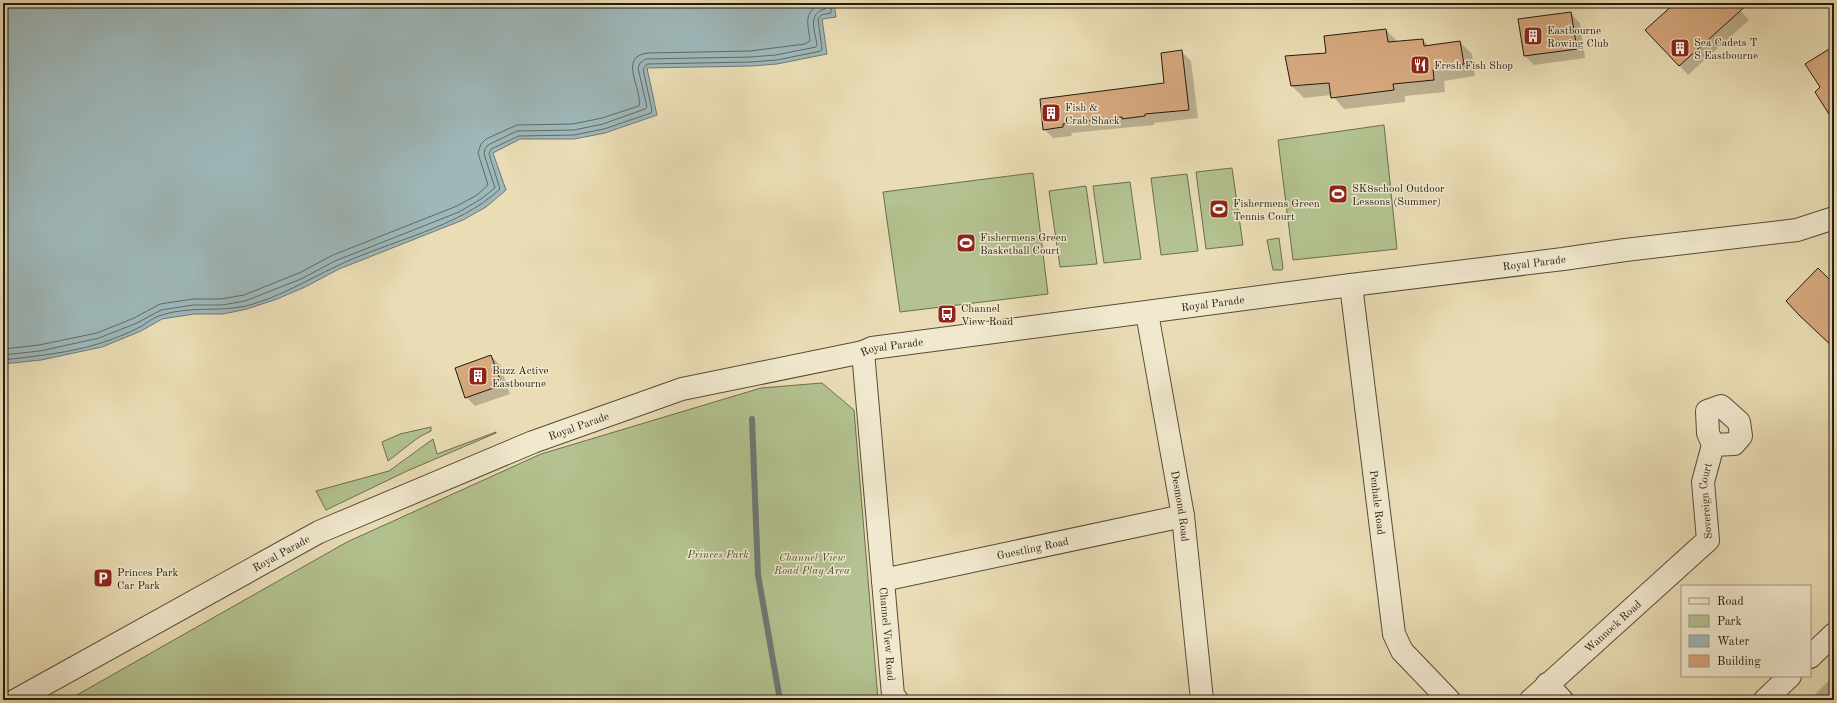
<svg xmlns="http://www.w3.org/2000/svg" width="1837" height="703" font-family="'Old Standard TT',serif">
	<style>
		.green { fill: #b3c290; stroke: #6b6e50 }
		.water { fill: #9eb8ba; stroke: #6d7976 }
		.shadow { fill: #0003 }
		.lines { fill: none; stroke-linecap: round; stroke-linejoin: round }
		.shore { stroke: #606a65; stroke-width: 1 }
		.stream { stroke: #6d7976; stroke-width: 6 }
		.building { fill: #d6a87e; stroke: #231b10 }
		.minor-casing { stroke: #554c39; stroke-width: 24 }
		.minor { stroke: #f1e9cf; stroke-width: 22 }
		.labels { text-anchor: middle; stroke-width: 3; stroke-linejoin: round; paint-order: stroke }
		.poi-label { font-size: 11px; fill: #231b10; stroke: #f1e9cf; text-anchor: start }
		.street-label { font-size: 11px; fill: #231b10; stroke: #f1e9cf }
		.park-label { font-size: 11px; font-style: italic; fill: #4e4d36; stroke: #f1e9cf }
	</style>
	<rect width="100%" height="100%" fill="#eaddb5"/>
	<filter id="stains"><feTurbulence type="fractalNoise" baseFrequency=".005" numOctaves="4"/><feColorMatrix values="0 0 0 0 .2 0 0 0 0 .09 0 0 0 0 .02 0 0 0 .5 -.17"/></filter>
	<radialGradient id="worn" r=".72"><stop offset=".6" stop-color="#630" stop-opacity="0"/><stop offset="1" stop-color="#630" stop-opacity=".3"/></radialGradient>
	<g class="green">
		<path d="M1384,125L1397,249L1293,260L1278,140Z"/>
		<path d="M1232,168L1243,245L1206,249L1196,172Z"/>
		<path d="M1033,173L1048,294L900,312L883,192Z"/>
		<path d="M1187,174L1198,251L1161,255L1151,178Z"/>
		<path d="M1130,182L1141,259L1104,263L1093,186Z"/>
		<path d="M1086,186L1097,264L1060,267L1049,191Z"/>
		<path d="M1279,238L1283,268L1282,270H1273L1267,240Z"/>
		<path d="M822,383L854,410L878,700H68L347,542L541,454L761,388Z"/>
		<path d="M431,427V431L419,437L388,461L382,442L400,434Z"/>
		<path d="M496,432V433L407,471L326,510L316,491L389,471L433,439L437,454Z"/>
	</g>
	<path class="water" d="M3,3H834L836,17L822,19L827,54L777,64L751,66L647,68L657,115L605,133L574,139H520L493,153L506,190L486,207L463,220L339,269L305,287L277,299L247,309L223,314H194L162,319L141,331L102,347L41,360L3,364Z"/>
	<g class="shadow">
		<path d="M1676,3H1743L1739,9L1749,20L1688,75L1647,30Z"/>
		<path d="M1571,14L1580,23L1585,58L1534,65L1525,56Z"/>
		<path d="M1386,30L1398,42L1423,40L1429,46L1460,42L1472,54L1475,76L1444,81L1445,92L1405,96V102L1344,109L1332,95L1304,98L1292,86L1286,57L1327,54Z"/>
		<path d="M1182,52L1191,61L1198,118L1154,123V125L1132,127L1071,133L1072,136L1053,138L1044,129L1166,84Z"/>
		<path d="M491,356L500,365L510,394L475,406L466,397Z"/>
		<path d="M1834,675V700H1810Z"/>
	</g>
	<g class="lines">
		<g class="shore">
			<path d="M3,349L39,345L97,333L134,318L160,304L193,299H221L244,295L299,273L333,255L457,206L477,195L488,185L478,153L481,144L486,139L517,125L573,124L602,118L639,106C643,90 617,56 648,53L750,51L805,44L810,41C808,22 803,16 819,3"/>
			<path d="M3,355L40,351L99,338L137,323L161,310L193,305H222L245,301L301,279L335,261L459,212L481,199L495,188L484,154L485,149L488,145L517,131L574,130L603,124L645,109L647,107L638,68L640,63L646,59L750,57L776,55L816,47L817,45C815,30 807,14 825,9V3"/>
			<path d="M3,360C36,356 70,353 101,343C114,339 128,333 140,327C147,323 154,317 162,315C189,306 218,312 246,306C278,298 307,280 337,266C388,241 459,228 500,189L489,154L491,149L519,136L574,135L604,129L651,113L652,110L643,69L647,64L751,62L777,60L821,51L822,49L818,19L821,15L831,13V3"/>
		</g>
		<path class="stream" d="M752,419L758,575L780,700"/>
	</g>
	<g class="building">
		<path d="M1675,3H1749L1679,66L1645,30Z"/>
		<path d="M1571,12L1577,49L1524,56L1518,19Z"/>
		<path d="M1386,29L1388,42L1423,39L1424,46L1460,41L1464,64L1433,69L1434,80L1393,84L1394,90L1331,98L1329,83L1291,86L1285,56L1326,53L1324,36Z"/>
		<path d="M1834,46V122L1815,92L1820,87L1805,64Z"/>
		<path d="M1182,50L1189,110L1145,114V116L1122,119V117L1063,124V127L1043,130L1040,99L1164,83L1161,53Z"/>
		<path d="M1818,268L1834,284V348L1799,315L1786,301Z"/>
		<path d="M491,355L502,385L465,398L455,368Z"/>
	</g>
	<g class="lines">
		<g class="minor-casing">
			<g id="minor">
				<path id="s1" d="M1351,285L1394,634L1402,651L1449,700"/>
				<path id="s2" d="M1147,313L1183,516L1202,700"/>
				<path id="s3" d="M863,352L893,695L897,700"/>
				<path id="s4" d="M883,580L1183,516"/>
				<path d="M1810,657L1834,634"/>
				<path d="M1547,684L1562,700"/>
				<path id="s5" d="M16,700L319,532L533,442L682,389L863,352L872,348L1351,285L1563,259L1625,250L1797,230L1834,218"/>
				<path id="s6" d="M1531,700L1708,540L1703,482L1713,445L1734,444L1741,436L1739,422L1721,406L1707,411L1708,433L1713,445"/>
				<path d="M1765,700L1790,676"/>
			</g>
		</g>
		<use href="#minor" class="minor"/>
	</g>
	<defs>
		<g id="building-square" transform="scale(1)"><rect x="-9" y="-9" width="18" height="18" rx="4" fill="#8f2418" stroke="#f1e9cf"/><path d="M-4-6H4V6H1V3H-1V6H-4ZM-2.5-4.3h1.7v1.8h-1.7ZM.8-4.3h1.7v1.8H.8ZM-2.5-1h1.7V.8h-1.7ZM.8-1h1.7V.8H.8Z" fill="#fff"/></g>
		<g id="restaurant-square" transform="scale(1)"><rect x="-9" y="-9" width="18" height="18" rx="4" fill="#8f2418" stroke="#f1e9cf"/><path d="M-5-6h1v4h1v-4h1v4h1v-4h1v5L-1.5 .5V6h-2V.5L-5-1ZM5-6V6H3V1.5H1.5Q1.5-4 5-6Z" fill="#fff"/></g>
		<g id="stadium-square" transform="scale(1)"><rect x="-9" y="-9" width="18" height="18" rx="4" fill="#8f2418" stroke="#f1e9cf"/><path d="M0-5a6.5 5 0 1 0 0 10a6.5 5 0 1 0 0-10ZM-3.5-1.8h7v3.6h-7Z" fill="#fff"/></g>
		<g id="bus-square" transform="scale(1)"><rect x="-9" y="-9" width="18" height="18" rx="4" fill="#8f2418" stroke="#f1e9cf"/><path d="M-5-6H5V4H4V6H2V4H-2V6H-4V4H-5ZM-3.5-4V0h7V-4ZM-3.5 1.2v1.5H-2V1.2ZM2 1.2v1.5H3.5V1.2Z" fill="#fff"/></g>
		<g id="parking-square" transform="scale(1)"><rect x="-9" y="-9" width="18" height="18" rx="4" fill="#8f2418" stroke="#f1e9cf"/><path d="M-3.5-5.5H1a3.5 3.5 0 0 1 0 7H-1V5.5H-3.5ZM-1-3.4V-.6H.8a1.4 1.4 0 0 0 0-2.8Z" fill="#fff"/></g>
	</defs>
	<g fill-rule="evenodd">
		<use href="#building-square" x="1533" y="36"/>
		<use href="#building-square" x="1680" y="48"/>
		<use href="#restaurant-square" x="1420" y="65"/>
		<use href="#building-square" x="1051" y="113"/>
		<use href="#stadium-square" x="1338" y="194"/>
		<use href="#stadium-square" x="1219" y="209"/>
		<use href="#stadium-square" x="966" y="243"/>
		<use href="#bus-square" x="947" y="314"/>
		<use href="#building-square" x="478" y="376"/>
		<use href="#parking-square" x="103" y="578"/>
	</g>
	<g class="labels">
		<g class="poi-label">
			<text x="1547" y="34">Eastbourne<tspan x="1547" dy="13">Rowing Club</tspan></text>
			<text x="1694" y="46">Sea Cadets T<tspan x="1694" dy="13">S Eastbourne</tspan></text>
			<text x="1434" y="69">Fresh Fish Shop</text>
			<text x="1065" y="111">Fish &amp;<tspan x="1065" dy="13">Crab Shack</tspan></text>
			<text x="1352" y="192">SK8school Outdoor<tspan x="1352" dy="13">Lessons (Summer)</tspan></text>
			<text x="1233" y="207">Fishermens Green<tspan x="1233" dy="13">Tennis Court</tspan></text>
			<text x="980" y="241">Fishermens Green<tspan x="980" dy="13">Basketball Court</tspan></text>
			<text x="961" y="312">Channel<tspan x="961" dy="13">View Road</tspan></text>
			<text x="492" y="374">Buzz Active<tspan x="492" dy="13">Eastbourne</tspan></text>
			<text x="117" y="576">Princes Park<tspan x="117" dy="13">Car Park</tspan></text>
		</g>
		<g class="street-label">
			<text dy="4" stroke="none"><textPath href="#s5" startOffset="1599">Royal Parade</textPath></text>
			<text dy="4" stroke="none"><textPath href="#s5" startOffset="1275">Royal Parade</textPath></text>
			<text dy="4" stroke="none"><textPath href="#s5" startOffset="951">Royal Parade</textPath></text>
			<text dy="4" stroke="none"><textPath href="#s5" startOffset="627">Royal Parade</textPath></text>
			<text dy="4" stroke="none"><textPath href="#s6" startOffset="278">Sovereign Court</textPath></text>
			<text dy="4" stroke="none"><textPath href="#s1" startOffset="219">Penhale Road</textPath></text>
			<text dy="4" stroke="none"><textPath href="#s2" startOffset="196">Desmond Road</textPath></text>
			<text dy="4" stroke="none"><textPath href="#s4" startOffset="153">Guestling Road</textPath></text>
			<text dy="4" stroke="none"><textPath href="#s5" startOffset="303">Royal Parade</textPath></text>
			<text dy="4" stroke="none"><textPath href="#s6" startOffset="110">Wannock Road</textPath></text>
			<text dy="4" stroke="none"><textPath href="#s3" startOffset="283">Channel View Road</textPath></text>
		</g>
		<g class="park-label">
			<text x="718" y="558">Princes Park</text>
			<text x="812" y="561">Channel View<tspan x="812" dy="13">Road Play Area</tspan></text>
		</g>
	</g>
	<rect width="1837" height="703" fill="none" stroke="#eaddb5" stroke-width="16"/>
	<rect x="4" y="4" width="1829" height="695" fill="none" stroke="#231b10" stroke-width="2"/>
	<rect x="8" y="8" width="1821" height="687" fill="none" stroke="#231b10"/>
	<rect x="1681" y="585" width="130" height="92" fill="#f1e9cf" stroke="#9f9783"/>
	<rect x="1689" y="598" width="20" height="6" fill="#f1e9cf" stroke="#9f9783"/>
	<text x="1717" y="605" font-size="12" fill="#231b10">Road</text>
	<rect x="1689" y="615" width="20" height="12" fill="#b3c290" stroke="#9f9783"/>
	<text x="1717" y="625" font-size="12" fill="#231b10">Park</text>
	<rect x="1689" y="635" width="20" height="12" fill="#9eb8ba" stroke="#9f9783"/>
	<text x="1717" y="645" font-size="12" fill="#231b10">Water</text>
	<rect x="1689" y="655" width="20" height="12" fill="#d6a87e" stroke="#9f9783"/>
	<text x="1717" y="665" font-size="12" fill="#231b10">Building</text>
	<rect width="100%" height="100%" filter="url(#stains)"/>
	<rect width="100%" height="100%" fill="url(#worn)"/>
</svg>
